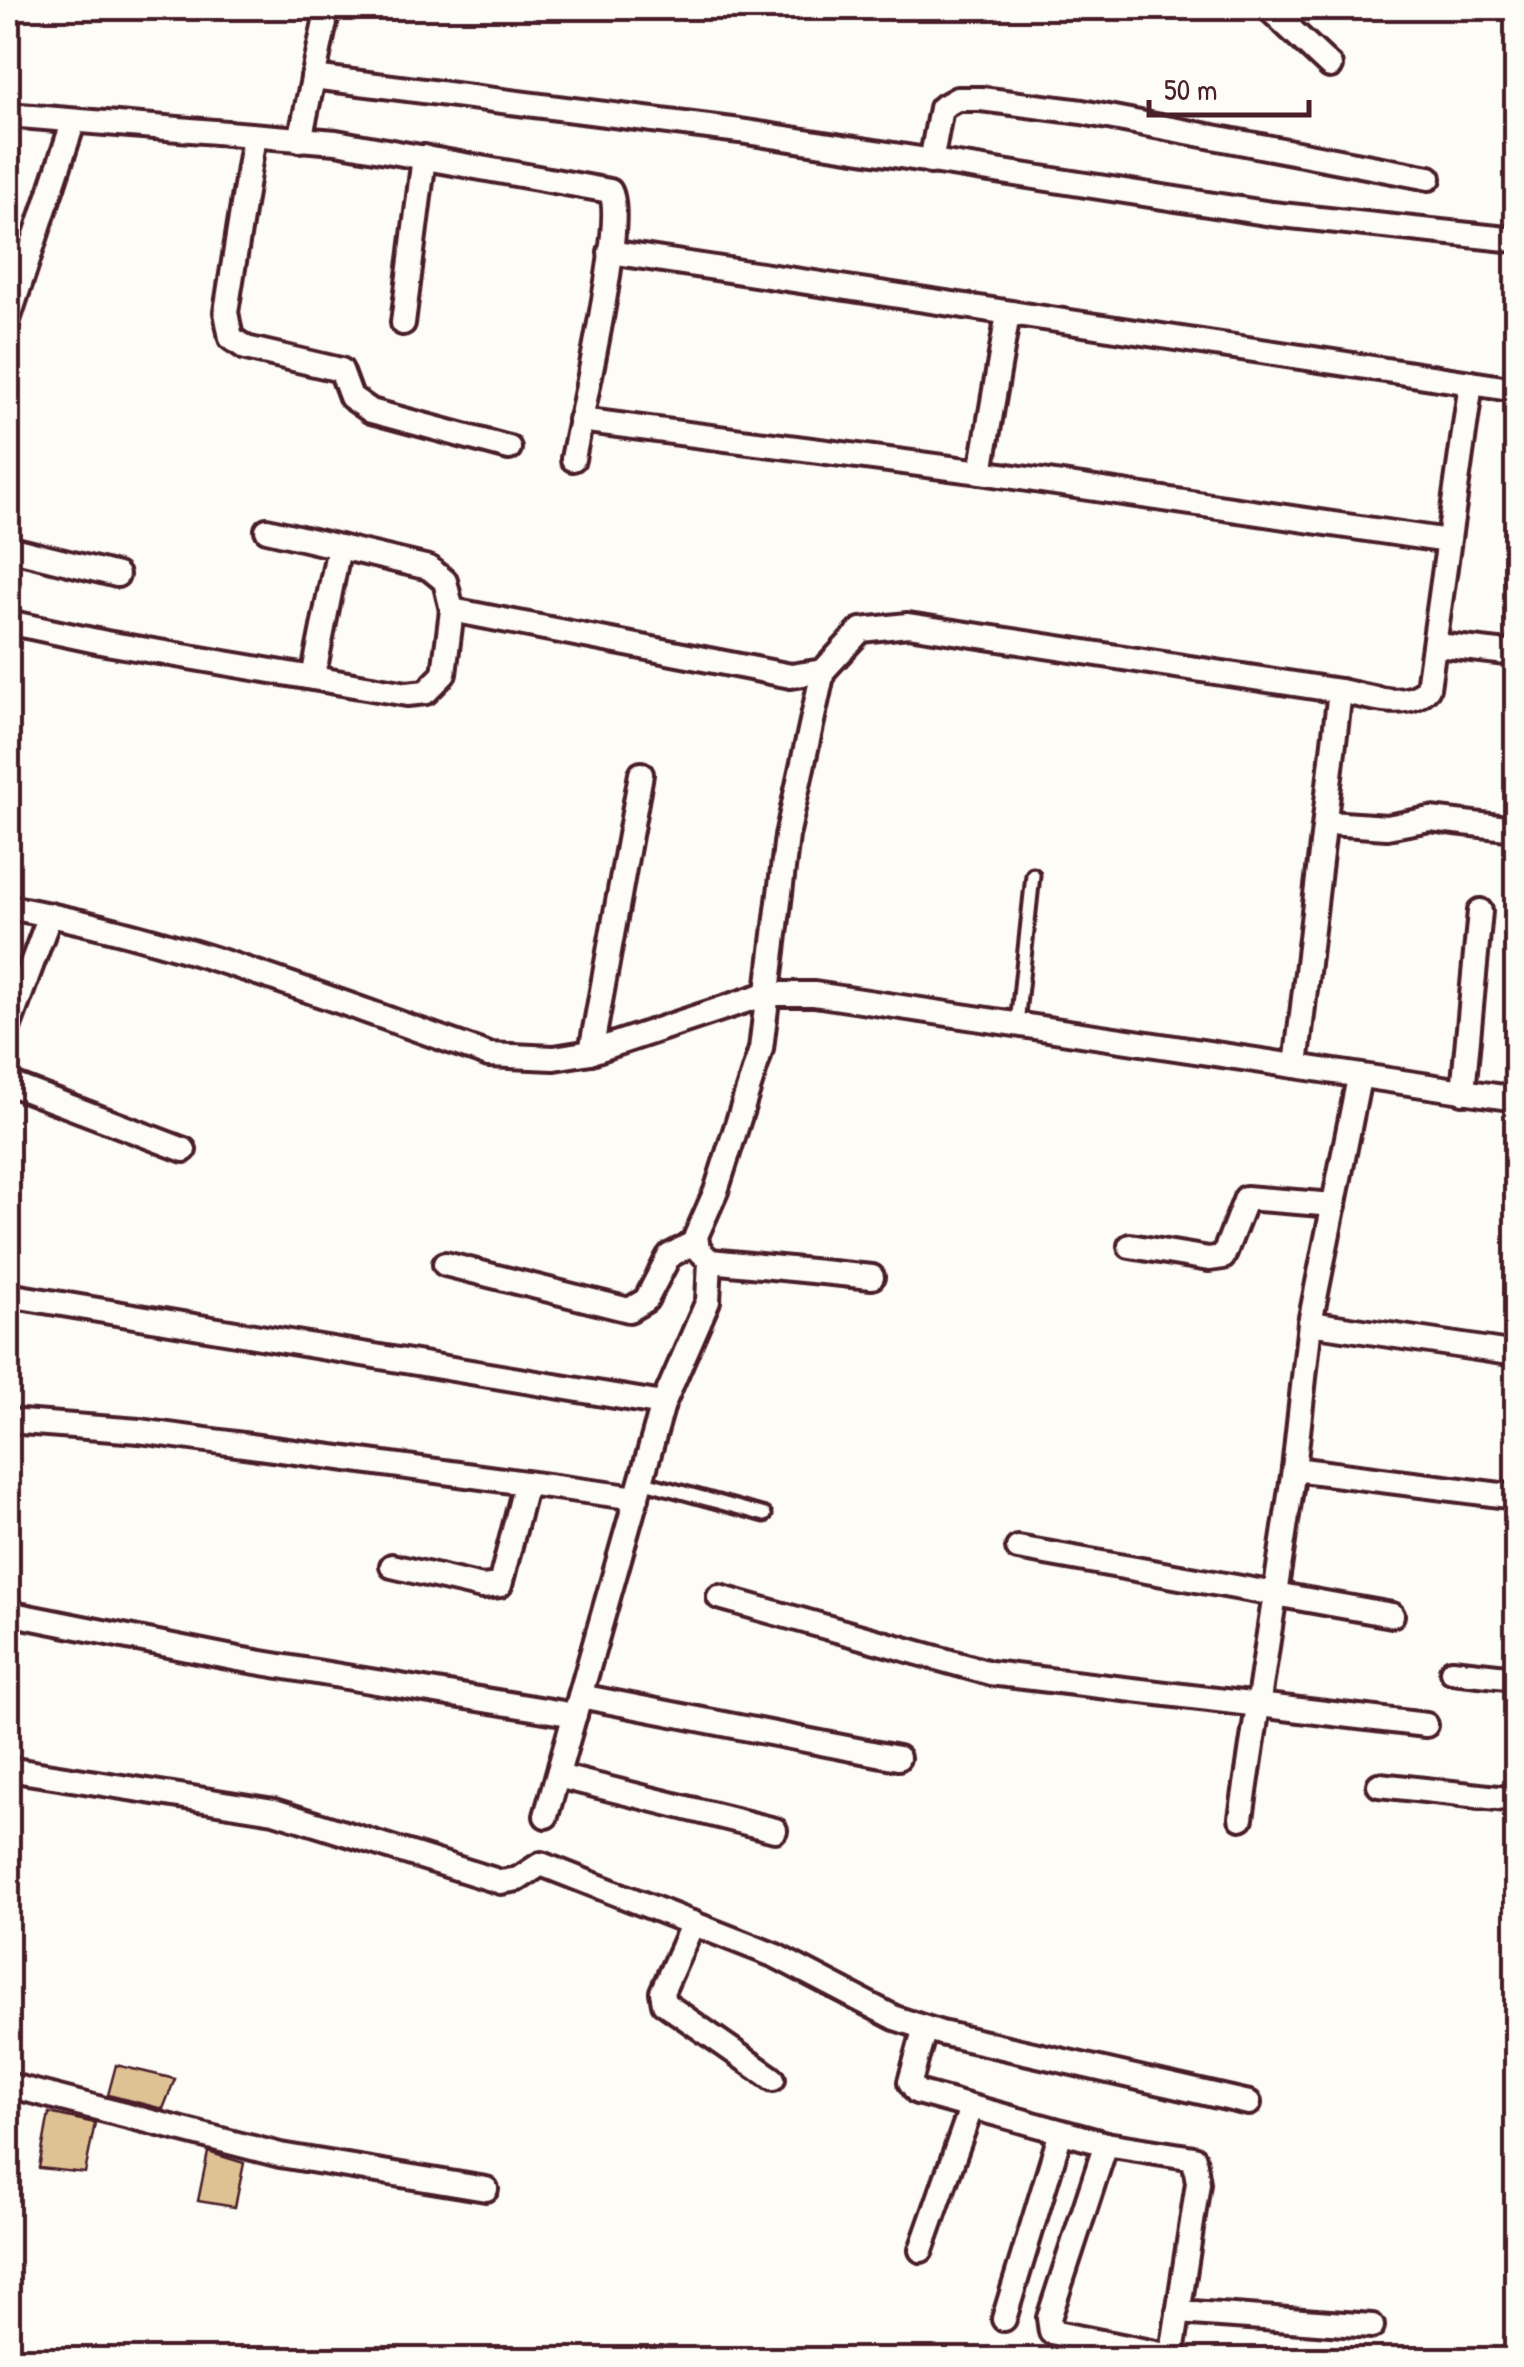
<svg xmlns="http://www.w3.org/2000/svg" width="1524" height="2367" font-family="'Patrick Hand',sans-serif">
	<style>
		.building { fill: #dfc293; stroke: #4a1f2b; stroke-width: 2.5 }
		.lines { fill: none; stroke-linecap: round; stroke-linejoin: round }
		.lane-casing { stroke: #4a1f2b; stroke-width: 19 }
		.street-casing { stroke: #4a1f2b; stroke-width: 30 }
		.lane { stroke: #fdfcf7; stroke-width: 11 }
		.street { stroke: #fdfcf7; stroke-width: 22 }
	</style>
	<rect width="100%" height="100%" fill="#fdfcf7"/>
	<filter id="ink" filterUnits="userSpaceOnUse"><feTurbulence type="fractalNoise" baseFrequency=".01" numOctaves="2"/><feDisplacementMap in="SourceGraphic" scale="20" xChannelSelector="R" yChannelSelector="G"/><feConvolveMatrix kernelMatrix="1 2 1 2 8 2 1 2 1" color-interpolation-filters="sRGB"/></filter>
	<g filter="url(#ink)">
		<g class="building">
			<path d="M116,2065L175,2079L163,2109L108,2095Z"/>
			<path d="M49,2113L95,2123L85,2173L39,2168Z"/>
			<path d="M208,2152L244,2163L235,2207L198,2201Z"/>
		</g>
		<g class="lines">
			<g class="lane-casing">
				<g id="lane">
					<path d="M1017,1024L1033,875"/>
					<path d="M641,1481L765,1515"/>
				</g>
			</g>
			<g class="street-casing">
				<g id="street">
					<path d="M1268,8L1330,66"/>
					<path d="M313,77L740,131L1272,214L1516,240"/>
					<path d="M8,115L336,142L610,191C627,219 581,415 573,459"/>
					<path d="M254,136L226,312L231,338L246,348L341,370L351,397L371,411L509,448"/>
					<path d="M300,140L328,8"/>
					<path d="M931,162L941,108L957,99H981L1082,112L1429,178"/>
					<path d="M610,252L1471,383L1428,688C1408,712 1367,696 1340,691"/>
					<path d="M8,320L73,123"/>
					<path d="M403,323L424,157"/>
					<path d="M1471,383L1516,390"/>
					<path d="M580,420L981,472L1448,541"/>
					<path d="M981,472L1008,314"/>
					<path d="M267,530L429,568L445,581L452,610"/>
					<path d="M8,548L117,575"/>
					<path d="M8,622L106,643L407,694L426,692L444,674L452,610L791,676L823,671L861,630L908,625L1340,691L1296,1066"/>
					<path d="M1437,645L1516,654"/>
					<path d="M313,678L339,547"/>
					<path d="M1328,823L1387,827L1430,819L1516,829"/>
					<path d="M8,907C178,937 326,998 489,1055L554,1058L591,1052L766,994H814L1516,1099"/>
					<path d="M8,1028L50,915"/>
					<path d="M591,1052L641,774"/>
					<path d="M1359,1078L1310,1323L1516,1354"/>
					<path d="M8,1083L184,1150"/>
					<path d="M1463,1092L1480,911"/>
					<path d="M1130,1246L1209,1259L1223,1257L1246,1198L1334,1205"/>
					<path d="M710,1261L872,1277"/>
					<path d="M445,1264L629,1310L646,1300L669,1256L695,1242"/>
					<path d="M8,1295L663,1404"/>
					<path d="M8,1421L139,1431L637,1498"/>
					<path d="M1294,1469L1516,1497"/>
					<path d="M1018,1548L1392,1615"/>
					<path d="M392,1566L482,1587L500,1585L526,1483"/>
					<path d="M719,1597L990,1673L1426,1725"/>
					<path d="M8,1613L238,1659L575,1715"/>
					<path d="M1452,1671L1516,1678"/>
					<path d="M580,1696L898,1758"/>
					<path d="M8,1769L274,1811L501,1882L518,1879L541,1864L776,1956L895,2018L941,2033L1249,2103"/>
					<path d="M558,1776L775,1830"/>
					<path d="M1379,1785L1516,1800"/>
					<path d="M546,1816L663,1404L708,1301L710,1261L698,1249L696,1236L716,1191L761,1049L787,836L823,671"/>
					<path d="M1241,1818L1294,1469L1310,1323"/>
					<path d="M693,1923L662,1992L664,2003L773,2079"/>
					<path d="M925,2028L910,2082L917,2092L1106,2144L1194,2158L1198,2183L1171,2360"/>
					<path d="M8,2085L280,2155L486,2189"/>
					<path d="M1106,2144L1049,2318L1051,2332L1171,2356"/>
					<path d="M921,2250L971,2108"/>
					<path d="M1178,2312L1372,2326"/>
					<path d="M1004,2319L1061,2132"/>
				</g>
			</g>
			<use href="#lane" class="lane"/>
			<use href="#street" class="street"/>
		</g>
	</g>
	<rect width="1524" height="2367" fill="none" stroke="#fdfcf7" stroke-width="40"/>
	<rect x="20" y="20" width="1484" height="2327" fill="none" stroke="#4a1f2b" stroke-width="4" filter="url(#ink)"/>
	<path d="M1149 100v15h160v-15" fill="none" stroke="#4a1f2b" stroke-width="5"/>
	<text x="1164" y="100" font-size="30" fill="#4a1f2b" stroke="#fdfcf7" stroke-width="8" paint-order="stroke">50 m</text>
</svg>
